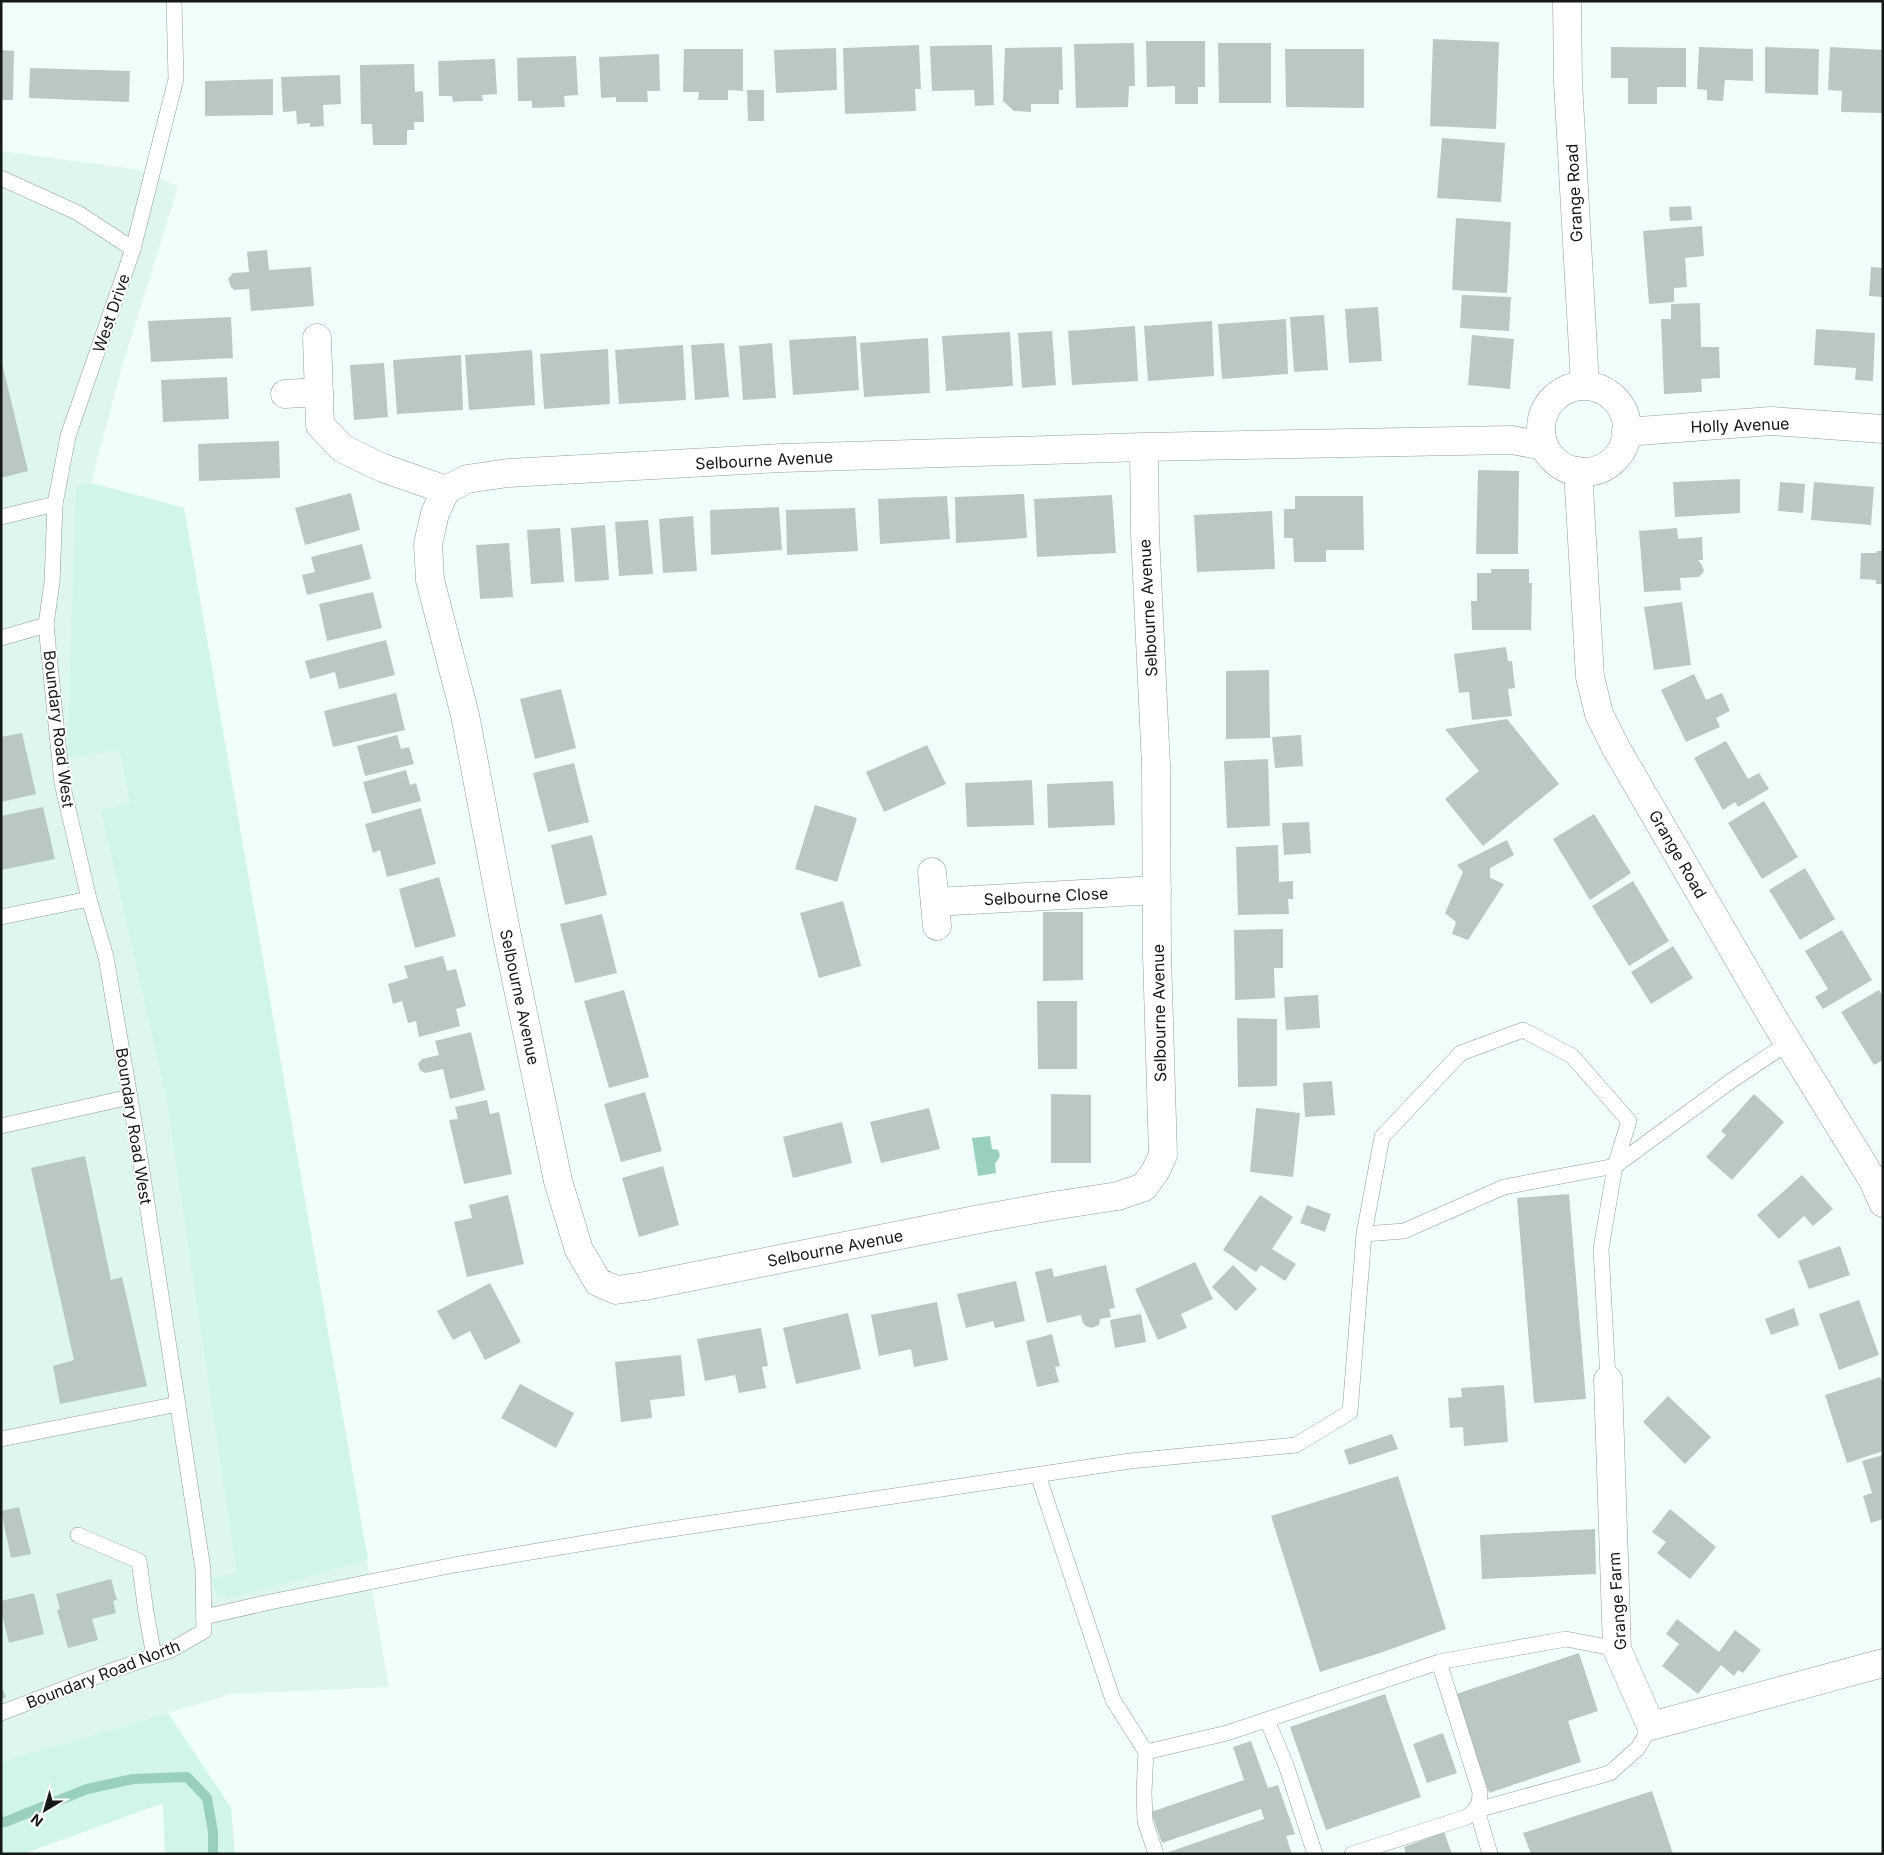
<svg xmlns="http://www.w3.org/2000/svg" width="1884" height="1855" font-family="Inter,sans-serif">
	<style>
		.built { fill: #dff6ee }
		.green { fill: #d1f5e8 }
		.water { fill: #99cfbd }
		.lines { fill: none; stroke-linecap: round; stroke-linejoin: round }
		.stream { stroke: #99cfbd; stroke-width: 10 }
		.building { fill: #bac8c3 }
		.lane-casing { stroke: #8f9c97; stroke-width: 16 }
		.street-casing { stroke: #8f9c97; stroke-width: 29 }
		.lane { stroke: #fff; stroke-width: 15 }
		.street { stroke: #fff; stroke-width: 28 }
		.labels { text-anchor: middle; stroke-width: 4; stroke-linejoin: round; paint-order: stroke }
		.street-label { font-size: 16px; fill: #141917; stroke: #fff }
	</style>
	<rect width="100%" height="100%" fill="#f1fffa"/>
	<path class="built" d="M1,151L134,169L153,174L178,187L121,370L91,483L184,508L389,1687L232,1694L1,1762Z"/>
	<g class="green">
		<path d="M91,483L184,508L368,1560L228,1599L216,1592L210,1578L237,1574L166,1096L101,810L130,804L120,750L67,757L76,487Z"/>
		<path d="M168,1713L231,1808L235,1854H165L163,1803L23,1854H1V1762Z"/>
	</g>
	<path class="water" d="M990,1136L992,1149L998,1150L1000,1155L998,1160L995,1163L996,1173L978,1176L972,1138Z"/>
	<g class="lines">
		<path class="stream" d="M1,1822H5L87,1789L133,1779L187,1777L207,1798L213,1832V1854"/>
	</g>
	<g class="building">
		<path d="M1433,39L1499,42L1496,129L1430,126Z"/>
		<path d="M1146,41H1205V87H1198V104H1175V86L1147,87Z"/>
		<path d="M1134,43L1135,86H1129L1128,107L1076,108L1074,44Z"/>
		<path d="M1218,43H1271V103H1219Z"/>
		<path d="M919,45L921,89H915L916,111L845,114L843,48Z"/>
		<path d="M992,45L994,105L975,106L974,90L932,91L930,46Z"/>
		<path d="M1062,47L1063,90H1059V104H1031V112L1014,111L1003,101L1005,48Z"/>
		<path d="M1611,47L1686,48V87H1657V104H1628V78H1611Z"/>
		<path d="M1699,47L1753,49V81L1725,80L1723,101L1707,100V90L1697,89Z"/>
		<path d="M1765,47L1819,49L1818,95L1765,93Z"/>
		<path d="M1830,47L1883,50V113L1841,112L1842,91L1828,90Z"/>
		<path d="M836,48L837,90L776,93L774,50Z"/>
		<path d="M684,49H743V91L728,90V100H698L699,92H683Z"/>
		<path d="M1285,49H1364V108L1286,107Z"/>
		<path d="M1,50L14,51L13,100H1Z"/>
		<path d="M659,54L660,91H647L648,102H616V97L601,98L599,57Z"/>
		<path d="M576,56L578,95L564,96L565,107L532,108V101H518L517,58Z"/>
		<path d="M495,59L497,94L482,95L483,101H465L453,102L452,96H439L438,61Z"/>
		<path d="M414,64L415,92L423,91L424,122H414V130H407V145H373L372,124H361L360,65Z"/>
		<path d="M30,68L130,71L129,102L29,98Z"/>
		<path d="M340,75L341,104L323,105L324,126L310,127V123L297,124L296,111L283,112L281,77Z"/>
		<path d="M273,79V115L205,116V81Z"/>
		<path d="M747,90H764V121H748Z"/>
		<path d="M1442,138L1505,143L1501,202L1437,198Z"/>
		<path d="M1691,206L1692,220L1670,221L1669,207Z"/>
		<path d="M1456,218L1511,222L1507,293L1452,290Z"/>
		<path d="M1702,226L1704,256L1685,258L1687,287L1674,288V302L1649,304L1643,231Z"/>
		<path d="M267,250L269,270L311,267L314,306L251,311L249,289L234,290L231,287L228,279L233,273L249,272L247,252Z"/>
		<path d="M1871,267L1883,268V297L1869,296Z"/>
		<path d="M1462,295L1511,297L1509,331L1460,328Z"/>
		<path d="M1700,303L1701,347H1719L1720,378L1701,379L1702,392L1664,394L1661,319H1671V304Z"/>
		<path d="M1378,307L1382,361L1349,363L1345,309Z"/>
		<path d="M1324,315L1328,370L1294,372L1290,317Z"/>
		<path d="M231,317L233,358L151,362L148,321Z"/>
		<path d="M1286,319L1288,374L1222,379L1218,324Z"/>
		<path d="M1212,321L1214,376L1148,381L1144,326Z"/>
		<path d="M1135,326L1138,381L1072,385L1068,331Z"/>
		<path d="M1816,329L1875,333L1873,381L1855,380L1856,368L1814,365Z"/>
		<path d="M1052,331L1056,385L1022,388L1018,333Z"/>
		<path d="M1010,332L1013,386L946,391L942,336Z"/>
		<path d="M1472,335L1514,339L1510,389L1468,385Z"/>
		<path d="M856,336L859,390L793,395L789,340Z"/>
		<path d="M928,338L930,393L864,397L860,343Z"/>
		<path d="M724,343L729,397L695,400L691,345Z"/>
		<path d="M772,343L776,398L743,400L739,346Z"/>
		<path d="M683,345L686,400L619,404L615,350Z"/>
		<path d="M608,349L610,404L544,409L540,354Z"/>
		<path d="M532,350L535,405L469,410L465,355Z"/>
		<path d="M461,355L463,410L397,414L393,360Z"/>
		<path d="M1,359L28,471L1,478Z"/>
		<path d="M384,363L388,417L354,420L350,365Z"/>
		<path d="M227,377L229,419L163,422L161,380Z"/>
		<path d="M279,441L280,478L199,481L198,444Z"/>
		<path d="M1478,470L1519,471L1518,554H1476Z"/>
		<path d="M1740,479V513L1675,517L1673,482Z"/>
		<path d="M1780,482L1805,484L1803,513L1778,511Z"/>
		<path d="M1814,482L1874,487L1871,525L1811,520Z"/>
		<path d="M351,493L360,530L305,545L295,508Z"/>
		<path d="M1024,494L1027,538L956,543L955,497Z"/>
		<path d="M1112,495L1116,553L1037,557L1034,499Z"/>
		<path d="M947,496L950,539L880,544L878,499Z"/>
		<path d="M1295,496H1363L1364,550H1326V562H1294L1293,538H1284V509H1295Z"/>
		<path d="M779,507L782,550L711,555L710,510Z"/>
		<path d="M855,508L858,551L787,555L786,510Z"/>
		<path d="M1272,511L1275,569L1197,572L1194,515Z"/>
		<path d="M693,516L697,571L663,573L659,519Z"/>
		<path d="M648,520L653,574L619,576L615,522Z"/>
		<path d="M605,525L609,580L575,582L571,528Z"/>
		<path d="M560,528L564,582L531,584L527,530Z"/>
		<path d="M1677,528L1678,539L1702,537L1703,560H1698L1702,565L1704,571L1699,577L1680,578L1681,590L1644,592L1639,531Z"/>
		<path d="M509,543L513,597L480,599L476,545Z"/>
		<path d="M362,544L371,579L307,595L302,575L315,572L311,557Z"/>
		<path d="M1877,551H1883V584H1876V580L1860,579L1861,553H1876Z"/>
		<path d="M1491,569H1529V583H1532L1531,630H1472L1471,601H1477V573H1491Z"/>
		<path d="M373,592L382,628L327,641L319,604Z"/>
		<path d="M1682,602L1691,665L1654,670L1644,607Z"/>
		<path d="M386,640L395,675L339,689L335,672L310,679L305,661Z"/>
		<path d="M1506,647L1508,661H1512L1515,688L1508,689L1512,716L1472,720L1469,692L1459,693L1454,654Z"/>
		<path d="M1269,670L1270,738L1226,739V671Z"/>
		<path d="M1694,674L1706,700L1722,693L1730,711L1716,718L1720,727L1686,742L1661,690Z"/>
		<path d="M561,689L576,748L535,759L520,699Z"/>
		<path d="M396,693L405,730L333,747L324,711Z"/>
		<path d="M1507,719L1559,784L1483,846L1445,799L1479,771L1445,729Z"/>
		<path d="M22,733L36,794L1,802V737Z"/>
		<path d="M397,735L401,749L409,747L414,764L365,776L357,746Z"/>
		<path d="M1301,735L1303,766L1275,768L1272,737Z"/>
		<path d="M1726,741L1748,779L1759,773L1769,789L1738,807L1735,802L1723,810L1694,758Z"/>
		<path d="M927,745L946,784L884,812L866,772Z"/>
		<path d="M1268,759L1270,826L1227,828L1224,761Z"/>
		<path d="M574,763L589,822L548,832L533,773Z"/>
		<path d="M406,770L410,785L416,783L421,801L372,814L363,782Z"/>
		<path d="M1032,780L1034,825L967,827L965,783Z"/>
		<path d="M1113,781L1115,825L1048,828L1047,784Z"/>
		<path d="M1764,801L1798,857L1762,879L1728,823Z"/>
		<path d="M815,805L857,818L837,882L795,869Z"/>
		<path d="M43,807L55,859L1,870V816Z"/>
		<path d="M421,808L436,864L387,877L380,850L373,853L365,824Z"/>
		<path d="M1594,814L1631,873L1590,900L1553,839Z"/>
		<path d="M1309,822L1311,853L1284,855L1282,823Z"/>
		<path d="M592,835L607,895L565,905L551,845Z"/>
		<path d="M1507,840L1514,855L1490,868V878L1504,884L1468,940L1452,934L1456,922L1445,913L1463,872L1457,865Z"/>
		<path d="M1278,845L1279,882L1293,881V899H1288L1289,914L1238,915L1236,847Z"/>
		<path d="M1805,868L1835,919L1800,940L1769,890Z"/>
		<path d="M439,877L456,936L415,948L399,889Z"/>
		<path d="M1633,881L1669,941L1629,966L1592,906Z"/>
		<path d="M843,901L861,966L819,978L800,913Z"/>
		<path d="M1043,912H1083V980L1043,981Z"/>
		<path d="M602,914L617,973L575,983L560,924Z"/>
		<path d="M1283,929V968H1274L1275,998L1235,1000L1234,930Z"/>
		<path d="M1842,930L1872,980L1823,1009L1815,997L1828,989L1805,951Z"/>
		<path d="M1673,946L1693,978L1651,1004L1631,972Z"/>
		<path d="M443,956L447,971L456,969L466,1006L456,1009L460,1026L419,1037L416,1021L408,1023L402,1001L393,1004L388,984L408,978L404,966Z"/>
		<path d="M624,990L649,1077L609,1088L584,1001Z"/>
		<path d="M1879,990L1883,997V1060L1874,1065L1841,1012Z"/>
		<path d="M1318,995L1320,1028L1286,1030L1284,997Z"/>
		<path d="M1037,1001H1077V1069H1038Z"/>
		<path d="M1237,1018L1277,1019V1086L1238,1087Z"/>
		<path d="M471,1032L485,1090L450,1099L443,1069L425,1073L420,1070L418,1064L422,1059L439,1055L435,1041Z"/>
		<path d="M1332,1081L1335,1115L1305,1117L1303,1083Z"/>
		<path d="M645,1092L662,1151L621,1162L604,1104Z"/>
		<path d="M1051,1094L1091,1095V1163H1051Z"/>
		<path d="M1754,1094L1784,1122L1732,1180L1706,1157L1726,1135L1721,1131Z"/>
		<path d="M487,1100L490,1114L499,1112L512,1174L464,1184L449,1120L458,1119L455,1107Z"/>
		<path d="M929,1108L940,1149L881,1163L870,1122Z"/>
		<path d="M1256,1108L1300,1113L1293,1177L1250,1172Z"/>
		<path d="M842,1122L852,1163L793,1178L783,1137Z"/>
		<path d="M85,1156L111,1280L122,1277L147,1386L60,1404L53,1366L74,1360L31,1168Z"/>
		<path d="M663,1166L679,1225L639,1237L622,1178Z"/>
		<path d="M1802,1175L1833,1209L1813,1226L1804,1216L1779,1239L1757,1215Z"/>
		<path d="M1569,1194L1586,1399L1534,1403L1517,1198Z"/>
		<path d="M508,1195L524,1264L467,1277L454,1222L472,1218L469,1205Z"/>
		<path d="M1260,1195L1293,1217L1272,1249L1296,1264L1285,1281L1261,1265L1256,1272L1223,1250Z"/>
		<path d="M1307,1205L1331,1214L1325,1232L1300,1223Z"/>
		<path d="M1840,1246L1850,1275L1809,1289L1798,1261Z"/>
		<path d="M1195,1262L1213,1299L1181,1314L1187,1328L1158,1340L1135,1289Z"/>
		<path d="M1106,1265L1115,1308L1109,1309L1111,1317L1100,1319L1099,1325L1091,1328L1086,1326L1083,1323L1081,1315L1047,1323L1035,1272L1052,1268L1054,1277Z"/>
		<path d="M1233,1265L1257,1289L1236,1311L1212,1287Z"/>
		<path d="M1016,1281L1025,1321L995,1328L993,1321L966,1328L957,1294Z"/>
		<path d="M490,1283L521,1342L485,1360L470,1331L453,1340L437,1311Z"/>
		<path d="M1859,1300L1879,1355L1839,1370L1819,1314Z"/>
		<path d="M937,1302L948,1360L914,1367L911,1349L879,1356L871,1315Z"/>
		<path d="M1794,1308L1799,1325L1771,1335L1765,1319Z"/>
		<path d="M848,1313L861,1369L796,1384L783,1328Z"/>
		<path d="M1141,1314L1146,1342L1115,1348L1110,1320Z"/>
		<path d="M761,1328L768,1366L762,1367L766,1388L739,1393L735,1375L705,1381L697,1339Z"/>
		<path d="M1052,1334L1060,1366L1055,1367L1059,1382L1037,1387L1026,1341Z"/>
		<path d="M681,1355L685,1396L650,1400L652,1418L621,1422L615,1362Z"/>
		<path d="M1880,1377L1883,1384V1451L1847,1463L1825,1395Z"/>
		<path d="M520,1384L574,1413L556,1448L501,1418Z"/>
		<path d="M1504,1385L1508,1442L1464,1446L1463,1427L1450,1428L1448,1398L1462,1397L1461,1388Z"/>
		<path d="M1668,1396L1711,1437L1685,1464L1643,1422Z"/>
		<path d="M1392,1434L1398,1449L1349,1465L1344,1450Z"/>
		<path d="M1883,1455V1519L1871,1523L1863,1496L1872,1493L1862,1461Z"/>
		<path d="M1398,1476L1446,1629L1383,1652L1320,1672L1271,1516Z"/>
		<path d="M19,1507L31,1554L11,1558L1,1511Z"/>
		<path d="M1670,1509L1716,1547L1690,1579L1657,1553L1666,1542L1652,1532Z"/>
		<path d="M1595,1529L1596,1574L1482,1579L1480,1535Z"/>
		<path d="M111,1579L117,1600L113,1601L116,1613L92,1619L98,1640L68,1648L57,1610L60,1609L56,1594Z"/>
		<path d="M34,1593L44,1634L9,1643L1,1610V1601Z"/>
		<path d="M1677,1619L1719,1652L1735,1630L1761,1650L1743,1673L1738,1670L1734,1676L1721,1665L1698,1694L1662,1666L1679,1644L1666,1634Z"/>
		<path d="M1579,1653L1598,1711L1568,1721L1581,1762L1489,1793L1456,1694Z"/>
		<path d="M1,1686L6,1697L1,1700Z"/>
		<path d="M1385,1694L1421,1797L1326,1830L1290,1727Z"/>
		<path d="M1443,1733L1457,1773L1427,1783L1413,1744Z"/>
		<path d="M1251,1741L1268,1788L1278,1785L1295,1834L1286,1836L1292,1854H1163L1264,1819L1261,1809L1162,1843L1151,1812L1244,1780L1233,1747Z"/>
		<path d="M1652,1791L1673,1854H1531L1523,1833Z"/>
		<path d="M1444,1832L1452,1854H1406L1404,1847Z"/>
	</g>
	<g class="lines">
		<g class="lane-casing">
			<g id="lane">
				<path d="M1,178L78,213L133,249"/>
				<path d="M1,517L55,504"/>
				<path d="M1,638L46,625"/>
				<path d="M1,917L89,899"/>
				<path d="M1,1126L130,1097"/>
				<path d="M1608,1380L1601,1249L1615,1166L1731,1081L1788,1043"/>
				<path d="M1,1439L178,1404"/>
				<path d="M1038,1475L1113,1700L1146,1752L1227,1733L1439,1662L1566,1639L1617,1649"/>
				<path d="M78,1535L139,1561L146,1612L154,1656"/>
				<path d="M204,1617L270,1602L454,1565L651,1532L1130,1461L1296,1445L1350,1412L1364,1234L1404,1231L1504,1187L1615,1166L1629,1121L1572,1056L1523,1030L1461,1053L1382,1137L1364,1234"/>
				<path d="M1,1713L108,1672L171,1650L204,1631L203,1569L138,1145L106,957L89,899L62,783L46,625L52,582L55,504L68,436L133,249L176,79L174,1"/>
				<path d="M1267,1720L1286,1765L1315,1854"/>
				<path d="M1146,1752L1144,1792L1145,1821L1156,1854"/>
				<path d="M1352,1854L1467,1817C1477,1809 1480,1805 1480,1792L1439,1662"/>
				<path d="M1490,1854L1477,1810L1610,1773L1638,1748L1651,1726"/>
			</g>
		</g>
		<g class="street-casing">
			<g id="street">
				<path d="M1567,1L1568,82L1585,385"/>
				<path d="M317,338L320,425L343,449L383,468L446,490"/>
				<circle cx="1584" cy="429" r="43"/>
				<path d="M285,394L319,392"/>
				<path d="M1626,432L1771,421L1883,429"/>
				<path d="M1144,447L1145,534L1156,766L1157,955L1163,1155L1155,1172L1144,1187L1118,1196L1052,1206L980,1219L645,1286L616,1290L598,1282L579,1250L558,1181L506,931L465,715L430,580L428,544L435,513L446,490L467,479L508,473L782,458L1144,447L1512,440L1544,446"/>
				<path d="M1578,471L1590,677L1599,714L1616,748L1773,1018L1874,1182L1883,1203"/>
				<path d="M932,872L937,926"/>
				<path d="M935,902L1157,890"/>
				<path d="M1608,1380L1617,1649L1651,1726L1883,1663"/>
			</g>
		</g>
		<use href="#lane" class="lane"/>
		<use href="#street" class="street"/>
	</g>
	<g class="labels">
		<g class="street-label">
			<text transform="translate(1574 193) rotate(-93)" y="6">Grange Road</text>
			<text transform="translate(111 313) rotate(-71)" y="6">West Drive</text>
			<text transform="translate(1740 425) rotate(-2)" y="6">Holly Avenue</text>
			<text transform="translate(764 460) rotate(-3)" y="6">Selbourne Avenue</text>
			<text transform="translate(1148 608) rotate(-93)" y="6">Selbourne Avenue</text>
			<text transform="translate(59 729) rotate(83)" y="6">Boundary Road West</text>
			<text transform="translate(1678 854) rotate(60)" y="6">Grange Road</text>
			<text transform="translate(1046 896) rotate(-3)" y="6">Selbourne Close</text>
			<text transform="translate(520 997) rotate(78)" y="6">Selbourne Avenue</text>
			<text transform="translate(1159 1013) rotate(-91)" y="6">Selbourne Avenue</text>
			<text transform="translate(134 1126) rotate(81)" y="6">Boundary Road West</text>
			<text transform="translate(835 1248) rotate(-11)" y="6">Selbourne Avenue</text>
			<text transform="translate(1617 1601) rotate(-94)" y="6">Grange Farm</text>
			<text transform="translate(103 1674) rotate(-21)" y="6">Boundary Road North</text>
		</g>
	</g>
	<rect width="1884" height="1855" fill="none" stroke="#141917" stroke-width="5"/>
	<g transform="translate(45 1810) rotate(218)" stroke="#ffffff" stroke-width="4" paint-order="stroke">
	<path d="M0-4L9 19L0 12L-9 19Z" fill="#141917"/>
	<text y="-8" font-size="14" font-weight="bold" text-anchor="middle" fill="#141917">N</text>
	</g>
</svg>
